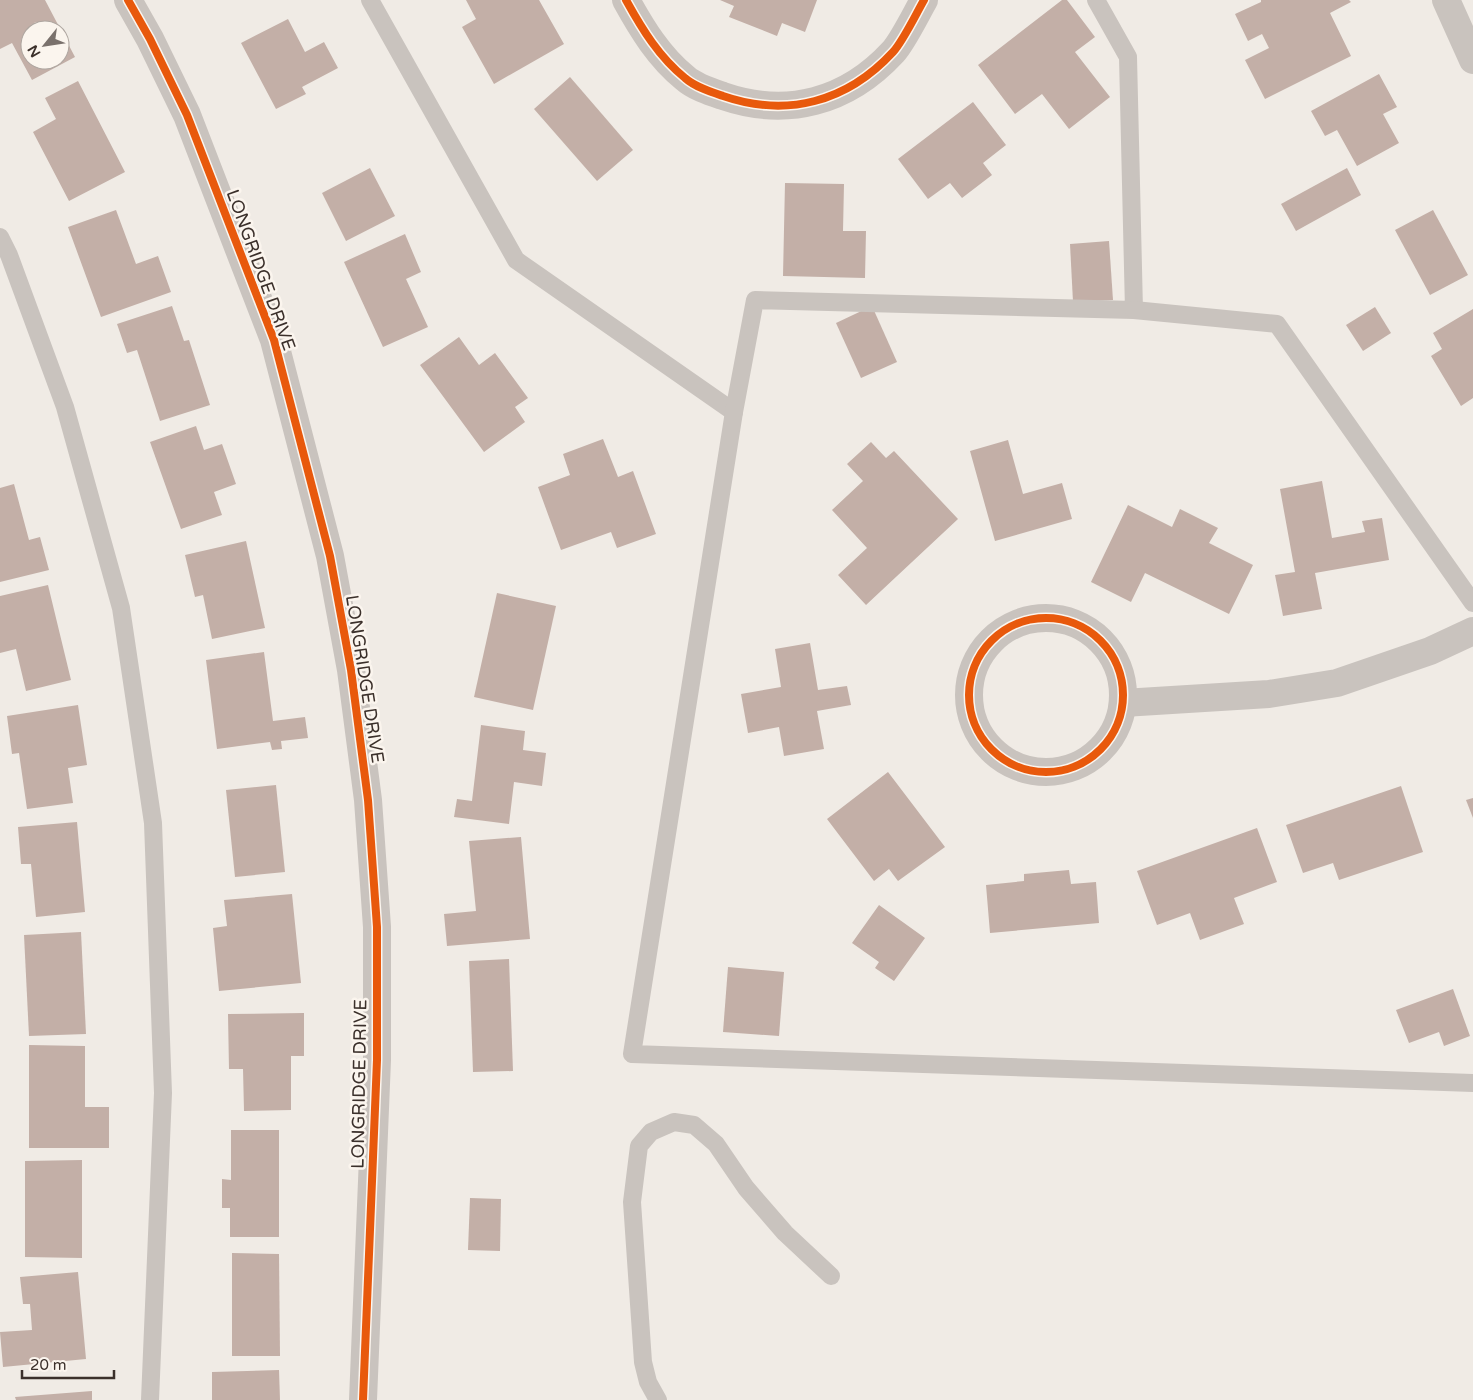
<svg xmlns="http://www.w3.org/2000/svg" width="1473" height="1400" font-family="'Varela Round',sans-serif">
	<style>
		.building { fill: #c3afa7; fill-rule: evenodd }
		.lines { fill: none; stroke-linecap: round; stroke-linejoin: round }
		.service { stroke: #c9c3be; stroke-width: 18 }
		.minor { stroke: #c9c3be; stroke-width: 28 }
		.cycleway-casing { stroke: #fbf5ee; stroke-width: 11 }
		.cycleway { stroke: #e8590c; stroke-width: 8 }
		.labels { text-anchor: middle; stroke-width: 5; stroke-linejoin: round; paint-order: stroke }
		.street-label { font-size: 18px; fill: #3b302b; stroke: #fbf5ee }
	</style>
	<rect width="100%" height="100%" fill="#f0ebe5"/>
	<g class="building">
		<path d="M0,0H45L75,57L32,80L12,43L0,49ZM30,30H60V60H30Z"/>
		<path d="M466,0H539L564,44L494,84L462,27L476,19Z"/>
		<path d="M720,0H817L805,32L782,23L777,36L729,17L734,6Z"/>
		<path d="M1062,0H1067L1095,37L1075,52L1110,97L1069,129L1042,94L1015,114L978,65Z"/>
		<path d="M1261,0H1349L1351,2L1330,13L1351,56L1265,99L1245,60L1269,48L1262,34L1248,41L1235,14L1261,2Z"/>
		<path d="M288,19L305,52L324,42L338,68L302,87L306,94L276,109L241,43Z"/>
		<path d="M1379,74L1397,107L1383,114L1399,143L1357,166L1337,130L1325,136L1311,111Z"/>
		<path d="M570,77L633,150L597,181L534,109Z"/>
		<path d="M78,81L125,172L69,201L33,132L56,119L45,98Z"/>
		<path d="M973,102L1006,145L983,163L992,175L962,198L950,183L928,199L898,159Z"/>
		<path d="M370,168L395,216L346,241L322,193Z"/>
		<path d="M1347,168L1361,195L1296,231L1281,204Z"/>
		<path d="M785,183L844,184L843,231H866L865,278L783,276Z"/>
		<path d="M116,210L136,264L158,256L171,292L101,317L68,227Z"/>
		<path d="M1433,210L1468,275L1430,295L1395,230Z"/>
		<path d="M405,234L421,272L406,279L428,327L383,347L344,262Z"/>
		<path d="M1109,241L1113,300L1073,302L1070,244Z"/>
		<path d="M172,306L184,341L189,340L210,405L160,421L137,350L127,353L117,324Z"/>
		<path d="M872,306L897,362L861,378L836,323Z"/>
		<path d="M1375,307L1391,333L1363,351L1346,325Z"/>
		<path d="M1473,309V398L1461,406L1431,356L1442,349L1433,333Z"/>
		<path d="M459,337L479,365L495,353L528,398L515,407L525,422L484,452L420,365Z"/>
		<path d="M196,426L204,450L222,444L236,484L214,492L222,515L181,529L150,442Z"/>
		<path d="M603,439L618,477L633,471L656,534L617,548L611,532L561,550L538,487L570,475L563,454Z"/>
		<path d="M1008,440L1023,494L1062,483L1072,519L995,541L970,451Z"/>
		<path d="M871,442L886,458L894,451L958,519L866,605L838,575L867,548L832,510L863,481L847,464Z"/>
		<path d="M1322,481L1332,538L1365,532L1362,521L1382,518L1389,560L1315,573L1322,609L1283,616L1275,575L1295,572L1280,489Z"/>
		<path d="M14,484L29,540L40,537L49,570L0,582V488Z"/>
		<path d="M1128,505L1172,527L1180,509L1218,528L1209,543L1253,565L1229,614L1145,573L1131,602L1091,582Z"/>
		<path d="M246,541L265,628L212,639L203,595L195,597L185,555Z"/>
		<path d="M48,585L71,680L26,691L16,649L0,653V596Z"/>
		<path d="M497,593L556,606L533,710L474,697Z"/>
		<path d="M810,643L818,690L847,686L851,705L817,711L824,749L784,756L779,727L748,733L741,694L781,687L775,649Z"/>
		<path d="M264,652L273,721L305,717L308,738L281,741L282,749L272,750L270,742L217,749L206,660Z"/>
		<path d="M78,705L87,765L68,768L73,803L27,809L19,753L12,754L7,716Z"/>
		<path d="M481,725L525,731L523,750L546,753L542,786L514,782L509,824L454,817L457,799L472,801Z"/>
		<path d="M888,772L945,847L898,881L889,869L874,881L827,819Z"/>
		<path d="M276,785L285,872L235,877L226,790Z"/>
		<path d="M1401,786L1423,852L1339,880L1333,863L1303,873L1286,825Z"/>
		<path d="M1473,798V818L1466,800Z"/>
		<path d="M77,822L85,912L36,917L31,864H21L18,827Z"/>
		<path d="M1257,828L1277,882L1234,898L1244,924L1200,940L1190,913L1157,925L1137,871Z"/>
		<path d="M521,837L530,939L447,946L444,914L476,911L469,841Z"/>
		<path d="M1069,870L1071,884L1096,882L1099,923L990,933L986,885L1024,881V874Z"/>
		<path d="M292,894L301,983L219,991L213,928L227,926L224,900Z"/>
		<path d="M879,905L925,938L894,981L875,968L879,962L852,943Z"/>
		<path d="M81,932L86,1034L29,1036L24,935Z"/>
		<path d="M509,959L513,1071L473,1072L469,961Z"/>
		<path d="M728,967L784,972L779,1036L723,1032Z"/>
		<path d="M1453,989L1470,1036L1444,1046L1439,1032L1409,1043L1396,1010Z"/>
		<path d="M304,1013V1056H291V1110L244,1111L243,1069H229L228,1014Z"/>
		<path d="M29,1045L85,1046V1107H109V1148H29Z"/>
		<path d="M231,1130H279V1237H230V1208H222V1179L231,1180Z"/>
		<path d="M82,1160V1258L25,1257V1161Z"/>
		<path d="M470,1198L501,1199L500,1251L468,1250Z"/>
		<path d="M232,1253L279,1254L280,1356H232Z"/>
		<path d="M78,1272L86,1359L3,1367L0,1332L32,1330L30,1304H23L20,1277Z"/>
		<path d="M279,1370L280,1400H212V1372Z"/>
		<path d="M92,1391V1400H16L15,1397Z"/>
	</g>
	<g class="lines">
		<g class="service">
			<path d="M370,0L516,260L734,412"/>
			<path d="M1096,0L1128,57L1134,310L755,300L734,412L632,1054L1473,1083"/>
			<path d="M0,237L9,255L65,407L121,608L153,823L163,1093L150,1400"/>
			<path d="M1134,310L1277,324L1473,603"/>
			<path d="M658,1400L648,1382L643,1362L632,1202L639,1146L651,1132L674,1122L694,1125L716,1144L746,1188L785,1233L831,1276"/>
		</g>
		<g class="minor">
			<path d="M128,0L150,39L187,115L274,340L330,556L351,670L368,800L377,927V1060L363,1400"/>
			<path d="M626,0C642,29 659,57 685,78C695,87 711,92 723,96C787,118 847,102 893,52C903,41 916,14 924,0"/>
			<path d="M1446,0L1473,60"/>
			<circle cx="1046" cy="695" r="77"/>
			<path d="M1123,703L1269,694L1337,683L1430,651L1473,631"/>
		</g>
		<g class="cycleway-casing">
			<g id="cycleway">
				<path d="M128,0L150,39L187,115L274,340L330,556L351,670L368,800L377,927V1060L363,1400"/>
				<path d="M626,0C642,29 659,57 685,78C695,87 711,92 723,96C787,118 847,102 893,52C903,41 916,14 924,0"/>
				<circle cx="1046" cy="695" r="77"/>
			</g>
		</g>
		<use href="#cycleway" class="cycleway"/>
	</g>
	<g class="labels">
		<g class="street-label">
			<text transform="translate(261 270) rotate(70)" y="6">LONGRIDGE DRIVE</text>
			<text transform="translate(365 679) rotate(81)" y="6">LONGRIDGE DRIVE</text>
			<text transform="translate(359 1084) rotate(-89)" y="6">LONGRIDGE DRIVE</text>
		</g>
	</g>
	<g transform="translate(45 45) rotate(240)"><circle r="24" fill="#fbf5ee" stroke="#aea6a0"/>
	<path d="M0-4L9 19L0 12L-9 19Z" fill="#7a716c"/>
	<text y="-8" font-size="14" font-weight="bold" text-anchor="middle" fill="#3b302b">N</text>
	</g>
	<path d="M22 1370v8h92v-8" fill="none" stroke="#3b302b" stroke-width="2.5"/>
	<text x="30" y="1370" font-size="15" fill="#3b302b" stroke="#fbf5ee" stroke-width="4" paint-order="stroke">20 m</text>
</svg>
